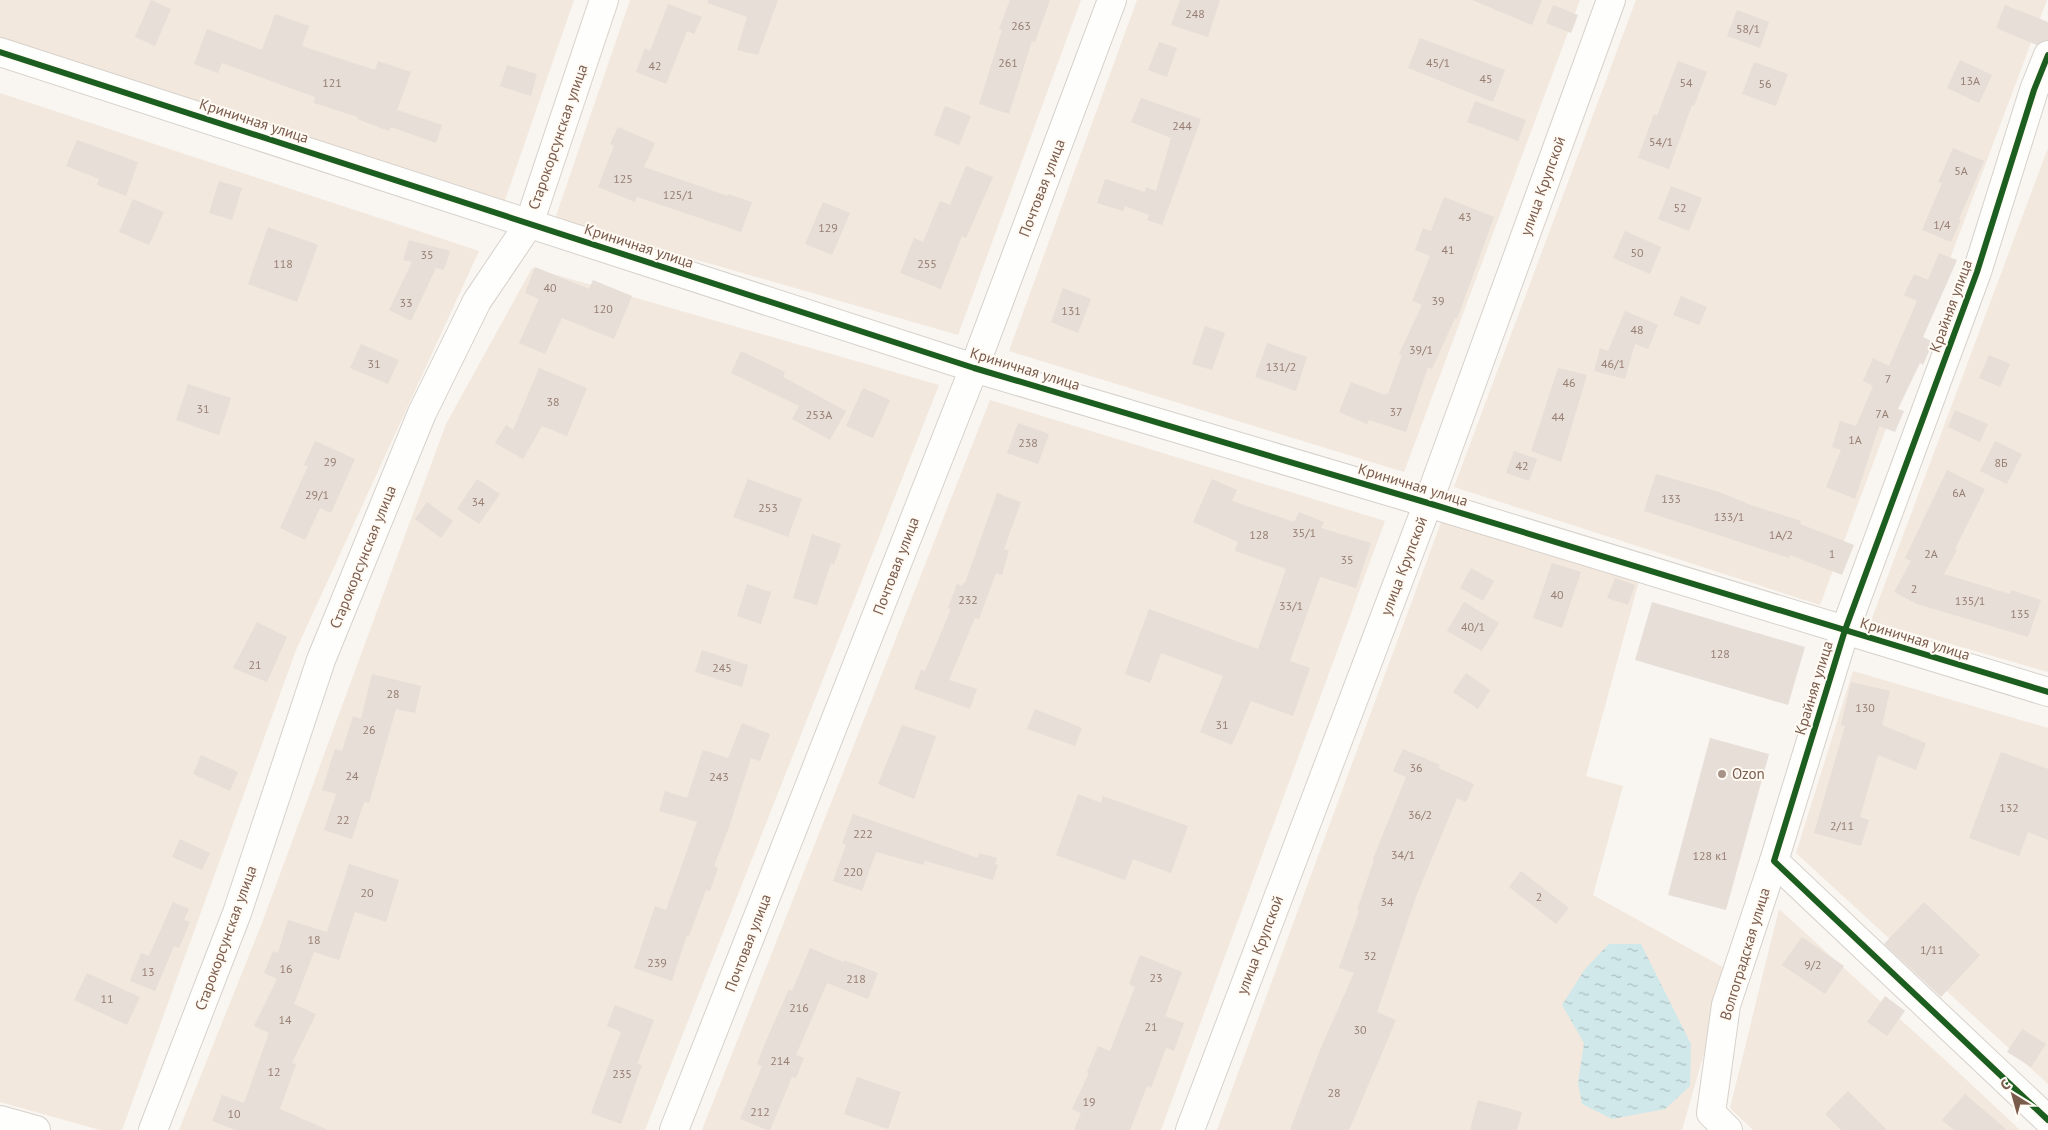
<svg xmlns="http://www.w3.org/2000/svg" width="2048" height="1130" font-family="'PT Sans',sans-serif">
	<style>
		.residential { fill: #f2e8de }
		.water { fill: url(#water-ripples) }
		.building { fill: #e6ded7 }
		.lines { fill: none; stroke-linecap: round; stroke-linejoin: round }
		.minor-casing { stroke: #d7d1cb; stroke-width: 30 }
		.minor { stroke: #fefefd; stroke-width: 28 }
		.cycleway-casing { stroke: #fffaf3; stroke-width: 9 }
		.cycleway { stroke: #1b5e20; stroke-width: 6 }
		.poi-dot { fill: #a69286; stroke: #fffaf3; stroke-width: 2 }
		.labels { text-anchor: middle; stroke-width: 4; stroke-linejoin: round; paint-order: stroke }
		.number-label { font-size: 12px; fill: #977e72 }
		.street-label { font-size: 15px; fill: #7a5c4d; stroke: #fffaf3 }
		.poi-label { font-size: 15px; fill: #7a5c4d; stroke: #fffaf3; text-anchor: start }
	</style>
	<defs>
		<pattern id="water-ripples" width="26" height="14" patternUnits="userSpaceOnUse" patternTransform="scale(1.25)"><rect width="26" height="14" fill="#d0e8ea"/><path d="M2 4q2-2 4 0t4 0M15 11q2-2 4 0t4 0" fill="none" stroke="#aebfc0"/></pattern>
	</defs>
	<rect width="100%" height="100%" fill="#f9f5f0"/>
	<g class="residential">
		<path d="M0,0H574L504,203L0,37Z"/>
		<path d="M630,0H1081L958,335L555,219Z"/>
		<path d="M1137,0H1580L1404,472L1009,351Z"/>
		<path d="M1636,0H2047L1820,605L1454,487Z"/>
		<path d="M0,93L479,251L296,650L122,1130H100L0,1102Z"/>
		<path d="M2048,148V672L1871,621Z"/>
		<path d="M532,268L939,385L645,1130H179L262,923L446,424Z"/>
		<path d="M990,400L1385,521L1161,1130H702Z"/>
		<path d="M1443,517L1639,581L1586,776L1623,786L1593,895L1728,970L1682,1130H1217Z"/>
		<path d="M1853,671L2048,728V1084L1796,853Z"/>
		<path d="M1779,909L1957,1071L2020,1130H1753L1730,1108Z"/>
	</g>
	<path class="water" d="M1609,944H1641L1691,1044L1690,1086L1665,1109L1612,1119L1582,1104L1578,1083L1584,1043L1562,1005L1585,969Z"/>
	<g class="building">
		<path d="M151,0L171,9L155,46L135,37Z"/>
		<path d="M708,0H778L758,55L737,50L747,17L708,3Z"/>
		<path d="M1010,0H1050L1035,42L1032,41L1009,114L979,104L1002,30L999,29Z"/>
		<path d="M1180,0H1220L1208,37L1171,25Z"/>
		<path d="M1472,0H1542L1532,25Z"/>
		<path d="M668,4L702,17L694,34L687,31L666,84L636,72L645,48L650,51Z"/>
		<path d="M1553,5L1578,15L1571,33L1546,23Z"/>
		<path d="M2005,5L2048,22V40L2037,45L1996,28Z"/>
		<path d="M1737,10L1769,22L1760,48L1727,36Z"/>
		<path d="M275,14L309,26L302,46L375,70L378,61L411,72L397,110L442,125L436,143L391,127L389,131L357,119L358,117L314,103L315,97L222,63L218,73L194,64L207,29L262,50Z"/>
		<path d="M1420,38L1505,70L1493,102L1408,68Z"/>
		<path d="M1159,42L1177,48L1167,77L1148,70Z"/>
		<path d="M1960,60L1992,75L1979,103L1947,88Z"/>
		<path d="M1678,61L1707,72L1694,106L1692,105L1669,169L1638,158L1654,114L1657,116Z"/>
		<path d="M1754,62L1788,74L1776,106L1742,94Z"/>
		<path d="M507,65L537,74L531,96L500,86Z"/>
		<path d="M1141,98L1201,119L1162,225L1147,220L1149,215L1125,206L1123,211L1097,203L1105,179L1145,192L1146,187L1156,191L1171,138L1131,122Z"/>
		<path d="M1475,101L1526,120L1518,141L1467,122Z"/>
		<path d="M945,106L971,116L959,145L934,135Z"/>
		<path d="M618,127L655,143L644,167L728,196V194L752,202L741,232L637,197L635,202L598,187L614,146L610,144Z"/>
		<path d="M77,140L138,162L126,196L97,185L99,179L66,166Z"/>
		<path d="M1953,148L1984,161L1959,219L1961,220L1951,242L1922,230L1942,183L1938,182Z"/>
		<path d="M966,166L993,177L966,238L962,236L941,289L900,273L914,238L923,242L940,201L950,205Z"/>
		<path d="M219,181L242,188L232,220L209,213Z"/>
		<path d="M1671,186L1702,198L1689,231L1658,219Z"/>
		<path d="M1444,197L1494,217L1457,319L1455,318L1432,369L1428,367L1406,432L1369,420L1367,424L1339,412L1351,382L1385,395L1386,393L1388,394L1402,355L1399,354L1422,305L1412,301L1430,256L1415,250L1423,228L1431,231Z"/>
		<path d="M133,199L164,212L149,245L119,232Z"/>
		<path d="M823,202L850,213L832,255L805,244Z"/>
		<path d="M268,227L318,245L297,302L248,284Z"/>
		<path d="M1625,231L1661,247L1650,274L1613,258Z"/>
		<path d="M409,240L450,251L444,270L436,268L411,321L389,310L412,262L403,260Z"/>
		<path d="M1939,253L1957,260L1923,337L1933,342L1923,365L1920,363L1898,409L1904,411L1895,432L1879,426L1855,499L1826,487L1841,450L1832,447L1840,421L1856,426L1873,386L1863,381L1873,358L1889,366L1917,301L1904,295L1914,274L1928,280Z"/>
		<path d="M535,267L589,289L593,280L632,296L614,339L562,318L545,354L519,343L539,299L525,293Z"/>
		<path d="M1063,288L1091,299L1078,333L1051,322Z"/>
		<path d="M1681,296L1707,307L1699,325L1673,315Z"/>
		<path d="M1625,311L1658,325L1648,349L1635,344L1625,379L1594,371L1600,348L1608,351Z"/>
		<path d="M1205,326L1225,333L1212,370L1192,364Z"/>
		<path d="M1267,343L1307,357L1296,391L1255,377Z"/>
		<path d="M361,344L399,360L388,384L350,368Z"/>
		<path d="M741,351L785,372L783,377L846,411L830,440L792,419L799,406L731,373Z"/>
		<path d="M1989,355L2010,364L2000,387L1979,378Z"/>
		<path d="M539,368L587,388L567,436L542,426L523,459L495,443L506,425L513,430Z"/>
		<path d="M1558,368L1587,375L1561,462L1531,451Z"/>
		<path d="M188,384L231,398L219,435L176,420Z"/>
		<path d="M863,388L890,400L873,438L846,426Z"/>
		<path d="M1955,410L1988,424L1980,442L1948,427Z"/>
		<path d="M1018,423L1049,434L1038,464L1007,453Z"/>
		<path d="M315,441L355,459L331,513L320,508L305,540L280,528L308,466L304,465Z"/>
		<path d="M1995,441L2022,454L2007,484L1980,471Z"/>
		<path d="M1514,451L1537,459L1529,481L1506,473Z"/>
		<path d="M1947,470L1985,489L1955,549L1957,550L1944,574L2010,594L2011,590L2041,600L2028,637L1917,604L1894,592L1911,561L1905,558Z"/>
		<path d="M1656,474L1719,492L1751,505L1801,521L1800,524L1854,545L1842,575L1790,555L1789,558L1644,511Z"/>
		<path d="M477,479L500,494L479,524L457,509Z"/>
		<path d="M748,479L802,499L788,537L733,517Z"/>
		<path d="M1212,479L1237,490L1232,501L1294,522L1299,512L1324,522L1321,528L1371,543L1356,588L1320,577L1290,661L1310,668L1293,716L1251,701L1232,745L1200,732L1223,676L1161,653L1150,683L1125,674L1149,609L1258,649L1286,569L1235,551L1238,542L1193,522Z"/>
		<path d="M997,493L1021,502L1004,549L1009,551L1002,575L996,573L979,619L975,618L949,680L977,689L970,709L914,689L921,670L925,671L951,609L948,608L957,584L962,586L964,582L965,583Z"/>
		<path d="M427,502L453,521L441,538L415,519Z"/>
		<path d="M812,534L841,544L834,565L831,563L817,605L793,598Z"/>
		<path d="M1552,563L1581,572L1562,628L1533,618Z"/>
		<path d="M1471,568L1494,581L1483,601L1460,588Z"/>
		<path d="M1615,578L1635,585L1628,605L1607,598Z"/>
		<path d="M747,584L771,592L761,624L737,616Z"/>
		<path d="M1464,602L1499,623L1482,651L1447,631Z"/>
		<path d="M1652,602L1805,647L1788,705L1635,660Z"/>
		<path d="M257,622L287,637L267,682L233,668Z"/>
		<path d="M702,650L748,665L742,687L695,672Z"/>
		<path d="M1466,673L1490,690L1478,709L1453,692Z"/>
		<path d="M372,674L421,686L415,713L396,709L369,803L364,802L352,839L324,830L336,794L322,790L335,749L342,751L353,716L361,719Z"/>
		<path d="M1851,682L1890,691L1882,725L1926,743L1916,770L1878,755L1860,817L1869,820L1861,846L1814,833L1845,726L1841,725Z"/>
		<path d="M1035,709L1082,728L1075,746L1027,729Z"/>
		<path d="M742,723L770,734L760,761L751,758L729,827L714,866L718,868L710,891L706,890L689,936L687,935L672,981L634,968L655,906L666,910L697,822L659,811L665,791L687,798L703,750L728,758Z"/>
		<path d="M902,725L936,736L914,799L878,784Z"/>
		<path d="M1710,738L1769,754L1726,910L1668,895Z"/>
		<path d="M1403,749L1440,765L1438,768L1474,784L1466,802L1457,798L1417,894L1377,1012L1396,1020L1349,1130H1290L1320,1050L1354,973L1339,968L1359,911L1357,910L1374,860L1373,859L1406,777L1393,771Z"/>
		<path d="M2001,752L2048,769V840L2028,832L2019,856L1969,838Z"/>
		<path d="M201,755L238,772L230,791L193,774Z"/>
		<path d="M1078,794L1101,803L1103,796L1188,826L1171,873L1133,859L1125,880L1056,855Z"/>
		<path d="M853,814L978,858L979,853L997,858L995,864L998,865L993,880L925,861L924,865L876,852L862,891L833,881L846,845L842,843Z"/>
		<path d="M180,839L210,853L202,870L172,857Z"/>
		<path d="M349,864L399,880L386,922L355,912L339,960L314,952L294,1004L316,1014L292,1063L296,1064L280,1109L328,1130H235L212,1121L222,1095L244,1103L269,1033L254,1026L277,979L264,973L273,951L278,953L288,920L327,932Z"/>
		<path d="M1521,871L1569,908L1556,924L1509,887Z"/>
		<path d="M173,902L189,909L184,920L190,922L179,948L174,946L155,991L130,981L141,953L149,956Z"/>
		<path d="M1924,902L1980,955L1941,997L1884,944Z"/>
		<path d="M1802,937L1844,966L1825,994L1782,965Z"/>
		<path d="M810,948L843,962L844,960L878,973L868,999L827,983L796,1055L804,1058L796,1078L792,1077L770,1130H767L740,1119L762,1066L757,1064L765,1043L789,989L792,991Z"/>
		<path d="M1140,955L1182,972L1165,1016L1184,1023L1174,1051L1166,1048L1151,1088L1147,1086L1130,1130H1074L1081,1113L1072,1109L1089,1073L1087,1072L1098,1046L1110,1051L1135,987L1129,984Z"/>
		<path d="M87,973L140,997L127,1025L74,1000Z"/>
		<path d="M1885,996L1905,1011L1887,1036L1867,1022Z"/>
		<path d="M615,1005L654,1020L637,1064L642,1065L621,1124L591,1113L621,1032L607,1026Z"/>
		<path d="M2022,1029L2046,1044L2031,1067L2007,1052Z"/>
		<path d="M857,1077L901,1092L888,1129L844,1114Z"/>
		<path d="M1848,1091L1887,1130H1841L1825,1114Z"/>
		<path d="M1965,1094L2007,1130H1954L1942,1120Z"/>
		<path d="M1478,1100L1522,1112L1517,1130H1470Z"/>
	</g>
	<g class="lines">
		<g class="minor-casing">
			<g id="minor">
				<path d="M0,52L974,368L1428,503L2048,692"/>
				<path d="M2048,55L2034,90L1977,272L1845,630L1774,861L2048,1120"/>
				<path d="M0,1120L36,1130"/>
				<path d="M153,1130L237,913L321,660L422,413L477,301L529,224L604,0"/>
				<path d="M674,1130L974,368L1112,0"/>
				<path d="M1190,1130L1428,503L1611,0"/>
				<path d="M1728,1130L1711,1113L1726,1005L1774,861"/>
			</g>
		</g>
		<use href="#minor" class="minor"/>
		<g class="cycleway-casing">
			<g id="cycleway">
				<path d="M0,52L974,368L1428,503L2048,692"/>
				<path d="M2048,55L2034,90L1977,272L1845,630L1774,861L2048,1120"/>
			</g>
		</g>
		<use href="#cycleway" class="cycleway"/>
	</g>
	<circle class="poi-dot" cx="1722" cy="774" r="5"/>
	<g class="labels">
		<g class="number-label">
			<text x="1195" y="18">248</text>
			<text x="1021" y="30">263</text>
			<text x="1748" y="33">58/1</text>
			<text x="1008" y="67">261</text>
			<text x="1438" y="67">45/1</text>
			<text x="655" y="70">42</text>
			<text x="1486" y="83">45</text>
			<text x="1970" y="85">13А</text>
			<text x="332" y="87">121</text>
			<text x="1686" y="87">54</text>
			<text x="1765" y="88">56</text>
			<text x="1182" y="130">244</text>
			<text x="1661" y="146">54/1</text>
			<text x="1961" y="175">5А</text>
			<text x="623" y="183">125</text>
			<text x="678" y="199">125/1</text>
			<text x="1680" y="212">52</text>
			<text x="1465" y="221">43</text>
			<text x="1942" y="229">1/4</text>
			<text x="828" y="232">129</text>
			<text x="1448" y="254">41</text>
			<text x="1637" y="257">50</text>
			<text x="427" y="259">35</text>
			<text x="283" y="268">118</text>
			<text x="927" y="268">255</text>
			<text x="550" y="292">40</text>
			<text x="1438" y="305">39</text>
			<text x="406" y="307">33</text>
			<text x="603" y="313">120</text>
			<text x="1071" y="315">131</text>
			<text x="1637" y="334">48</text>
			<text x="1421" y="354">39/1</text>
			<text x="374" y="368">31</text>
			<text x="1613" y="368">46/1</text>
			<text x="1281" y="371">131/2</text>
			<text x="1888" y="383">7</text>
			<text x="1569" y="387">46</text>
			<text x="553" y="406">38</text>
			<text x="203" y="413">31</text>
			<text x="1396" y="416">37</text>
			<text x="1882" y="418">7А</text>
			<text x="819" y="419">253А</text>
			<text x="1558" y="421">44</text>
			<text x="1855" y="444">1А</text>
			<text x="1028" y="447">238</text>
			<text x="330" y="466">29</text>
			<text x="2001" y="467">8Б</text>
			<text x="1522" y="470">42</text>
			<text x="1959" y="497">6А</text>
			<text x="317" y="499">29/1</text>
			<text x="1671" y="503">133</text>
			<text x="478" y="506">34</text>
			<text x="768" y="512">253</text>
			<text x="1729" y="521">133/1</text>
			<text x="1304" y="537">35/1</text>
			<text x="1259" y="539">128</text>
			<text x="1781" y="539">1А/2</text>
			<text x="1832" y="558">1</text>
			<text x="1931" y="558">2А</text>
			<text x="1347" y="564">35</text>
			<text x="1914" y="593">2</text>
			<text x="1557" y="599">40</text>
			<text x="968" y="604">232</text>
			<text x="1970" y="605">135/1</text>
			<text x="1291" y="610">33/1</text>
			<text x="2020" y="618">135</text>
			<text x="1473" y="631">40/1</text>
			<text x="1720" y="658">128</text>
			<text x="255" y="669">21</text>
			<text x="722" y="672">245</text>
			<text x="393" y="698">28</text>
			<text x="1865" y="712">130</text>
			<text x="1222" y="729">31</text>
			<text x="369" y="734">26</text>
			<text x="1416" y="772">36</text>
			<text x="352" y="780">24</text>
			<text x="719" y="781">243</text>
			<text x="2009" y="812">132</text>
			<text x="1420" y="819">36/2</text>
			<text x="343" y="824">22</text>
			<text x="1842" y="830">2/11</text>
			<text x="863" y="838">222</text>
			<text x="1403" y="859">34/1</text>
			<text x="1710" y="860">128 к1</text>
			<text x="853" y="876">220</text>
			<text x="367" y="897">20</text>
			<text x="1539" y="901">2</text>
			<text x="1387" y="906">34</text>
			<text x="314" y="944">18</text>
			<text x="1932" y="954">1/11</text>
			<text x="1370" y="960">32</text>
			<text x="657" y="967">239</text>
			<text x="1813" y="969">9/2</text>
			<text x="286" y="973">16</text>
			<text x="148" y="976">13</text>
			<text x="1156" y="982">23</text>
			<text x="856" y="983">218</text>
			<text x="107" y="1003">11</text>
			<text x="799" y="1012">216</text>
			<text x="285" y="1024">14</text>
			<text x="1151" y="1031">21</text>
			<text x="1360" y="1034">30</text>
			<text x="780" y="1065">214</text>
			<text x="274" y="1076">12</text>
			<text x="622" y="1078">235</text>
			<text x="1334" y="1097">28</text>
			<text x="1089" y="1106">19</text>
			<text x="760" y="1116">212</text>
			<text x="234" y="1118">10</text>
		</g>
		<g class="street-label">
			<text transform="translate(254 121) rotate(18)" y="5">Криничная улица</text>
			<text transform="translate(558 137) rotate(-71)" y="5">Старокорсунская улица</text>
			<text transform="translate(1543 186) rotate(-70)" y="5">улица Крупской</text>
			<text transform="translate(1042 188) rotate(-69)" y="5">Почтовая улица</text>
			<text transform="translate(639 246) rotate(18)" y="5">Криничная улица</text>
			<text transform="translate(1951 306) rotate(-70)" y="5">Крайняя улица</text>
			<text transform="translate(1025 369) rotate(17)" y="5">Криничная улица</text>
			<text transform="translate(1413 485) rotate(17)" y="5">Криничная улица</text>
			<text transform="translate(363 557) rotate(-68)" y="5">Старокорсунская улица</text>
			<text transform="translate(896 566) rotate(-69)" y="5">Почтовая улица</text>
			<text transform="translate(1404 566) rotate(-69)" y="5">улица Крупской</text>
			<text transform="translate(1915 639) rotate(17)" y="5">Криничная улица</text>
			<text transform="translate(1814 688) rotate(-73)" y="5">Крайняя улица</text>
			<text transform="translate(226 938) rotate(-70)" y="5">Старокорсунская улица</text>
			<text transform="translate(748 943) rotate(-69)" y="5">Почтовая улица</text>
			<text transform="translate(1260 945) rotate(-69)" y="5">улица Крупской</text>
			<text transform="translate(1745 954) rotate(-73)" y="5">Волгоградская улица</text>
		</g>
		<g class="poi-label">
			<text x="1732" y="779">Ozon</text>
		</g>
	</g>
	<g transform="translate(2013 1095) rotate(323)" stroke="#fffaf3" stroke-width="4" paint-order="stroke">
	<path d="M0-4L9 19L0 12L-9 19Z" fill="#7a5c4d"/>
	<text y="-8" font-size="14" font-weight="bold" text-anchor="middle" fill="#7a5c4d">С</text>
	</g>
</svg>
